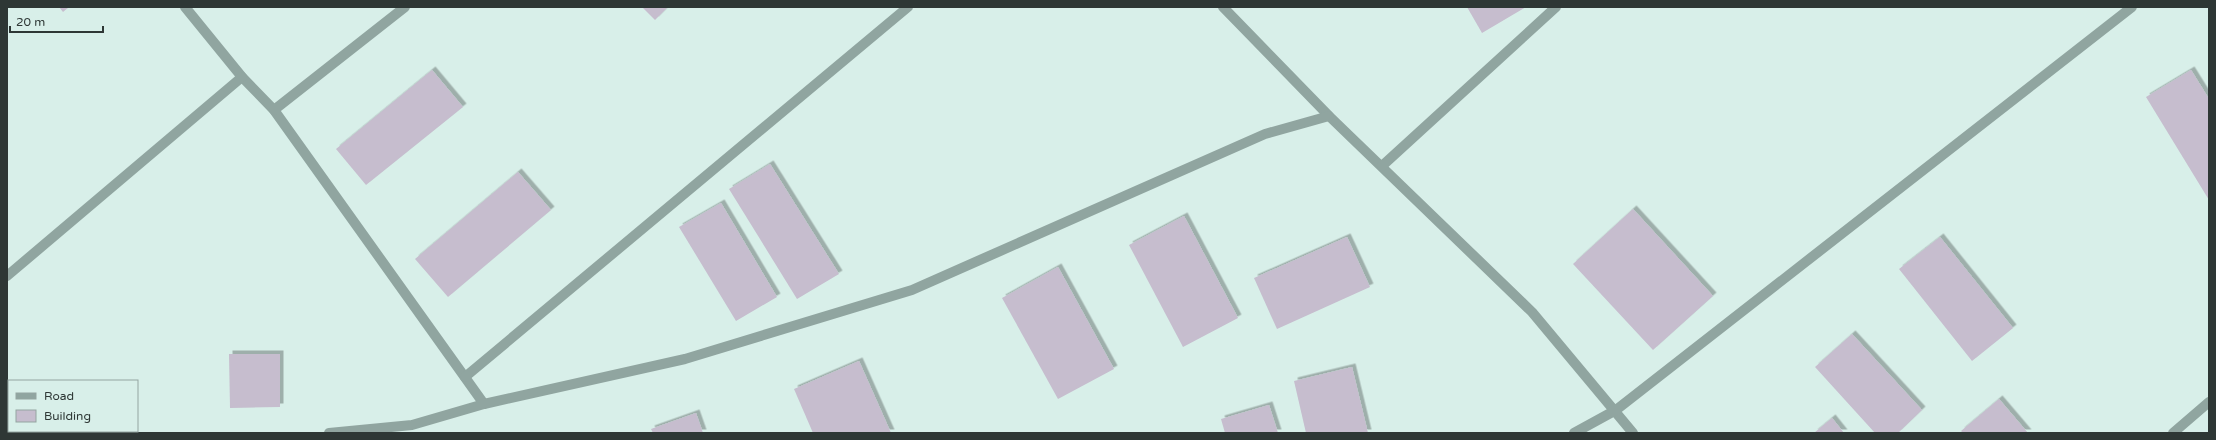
<svg xmlns="http://www.w3.org/2000/svg" width="2216" height="440" font-family="'Varela Round',sans-serif">
	<style>
		.building { fill: #c6bdce; filter: url(#shadow) }
		.lines { fill: none; stroke-linecap: round; stroke-linejoin: round }
		.minor { stroke: #90a5a0; stroke-width: 10 }
	</style>
	<defs>
		<filter id="shadow"><feDropShadow dx="3.5" dy="-3.5" stdDeviation="0" flood-color="#0004"/></filter>
	</defs>
	<rect width="100%" height="100%" fill="#d8efe9"/>
	<g class="building">
		<path d="M59,7H69L63,12Z"/>
		<path d="M642,7H668L655,20Z"/>
		<path d="M1467,7H1526L1482,33Z"/>
		<path d="M432,70L463,107L366,185L336,149Z"/>
		<path d="M2191,70L2209,99V200L2146,97Z"/>
		<path d="M770,164L839,274L797,299L729,189Z"/>
		<path d="M518,172L551,210L448,297L415,259Z"/>
		<path d="M721,203L777,297L736,321L679,227Z"/>
		<path d="M1633,209L1713,296L1653,350L1573,264Z"/>
		<path d="M1184,216L1238,318L1183,347L1129,245Z"/>
		<path d="M1347,237L1370,287L1277,329L1254,278Z"/>
		<path d="M1940,237L2013,328L1972,361L1899,269Z"/>
		<path d="M1058,267L1114,369L1058,399L1002,298Z"/>
		<path d="M1852,334L1922,410L1898,433H1875L1815,367Z"/>
		<path d="M229,354H280V407L230,408Z"/>
		<path d="M859,361L891,433H813L794,389Z"/>
		<path d="M1352,367L1368,433H1306L1294,381Z"/>
		<path d="M1999,399L2028,433H1963L1961,431Z"/>
		<path d="M1269,405L1278,433H1225L1221,419Z"/>
		<path d="M696,413L703,433H653L651,429Z"/>
		<path d="M1832,418L1844,433H1814Z"/>
	</g>
	<g class="lines">
		<g class="minor">
			<path d="M185,7L242,77L274,110L484,404"/>
			<path d="M1223,7L1329,116L1532,312L1633,433"/>
			<path d="M274,110L405,7"/>
			<path d="M1382,166L1556,7"/>
			<path d="M7,276L242,77"/>
			<path d="M465,377L908,7"/>
			<path d="M329,433L412,425L484,404L685,359L912,290L1265,134L1329,116"/>
			<path d="M1574,433L1616,410L2132,7"/>
			<path d="M2173,433L2209,402"/>
		</g>
	</g>
	<rect width="2216" height="440" fill="none" stroke="#2e3735" stroke-width="16"/>
	<rect x="8" y="380" width="130" height="52" fill="#d8efe9" stroke="#94a5a1"/>
	<rect x="16" y="393" width="20" height="6" fill="#90a5a0" stroke="#94a5a1"/>
	<text x="44" y="400" font-size="12" fill="#2e3735">Road</text>
	<rect x="16" y="410" width="20" height="12" fill="#c6bdce" stroke="#94a5a1"/>
	<text x="44" y="420" font-size="12" fill="#2e3735">Building</text>
	<path d="M10 26v6h93v-6" fill="none" stroke="#2e3735" stroke-width="2"/>
	<text x="16" y="26" font-size="12" fill="#2e3735" stroke="#d8efe9" stroke-width="3" paint-order="stroke">20 m</text>
</svg>
